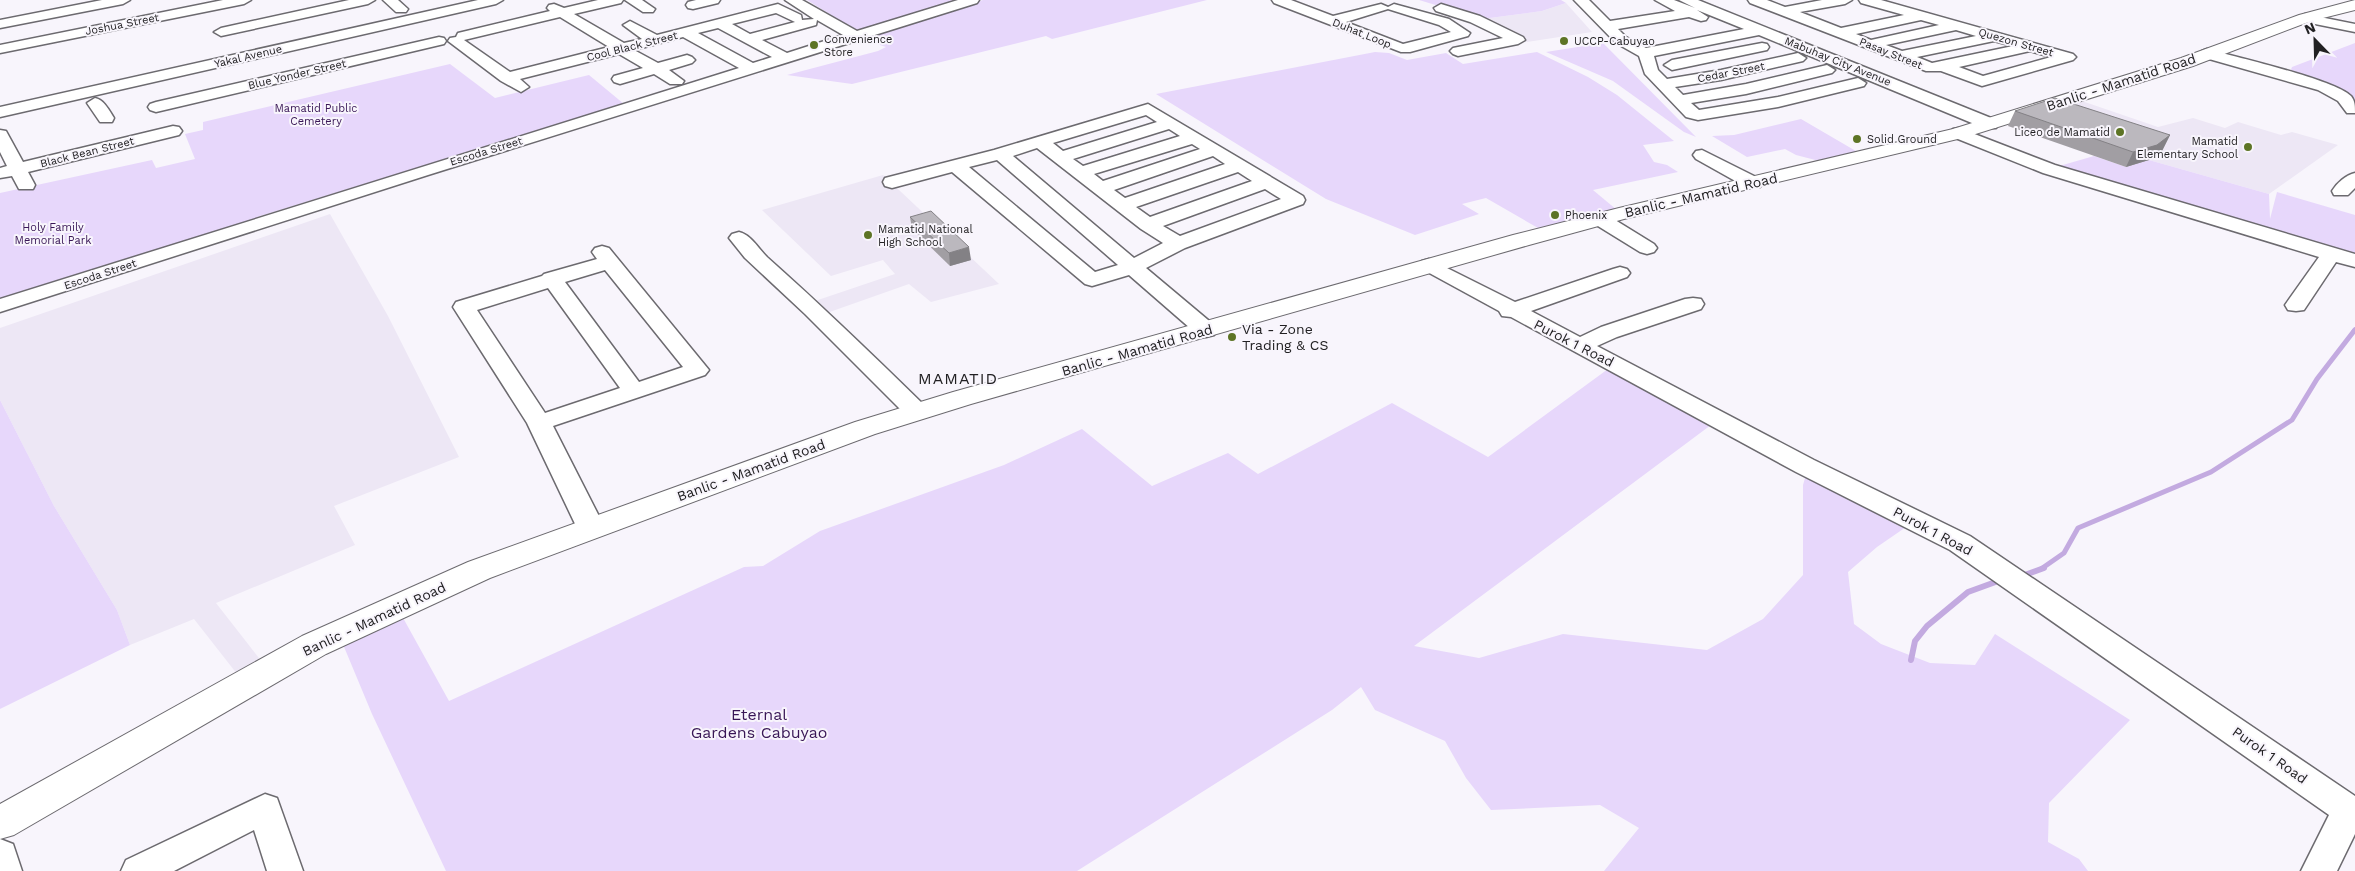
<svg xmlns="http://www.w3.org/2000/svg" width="2355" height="871" font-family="'Work Sans',sans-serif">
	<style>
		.built { fill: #ede7f5 }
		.green { fill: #e7d7fb }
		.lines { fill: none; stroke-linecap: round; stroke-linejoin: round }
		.stream-far2 { stroke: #c3aae0; stroke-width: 4 }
		.stream-far1 { stroke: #c3aae0; stroke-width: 5 }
		.stream { stroke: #c3aae0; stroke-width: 6 }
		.minor-casing { stroke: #6c6a6f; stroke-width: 3 }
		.major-casing { stroke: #6c6a6f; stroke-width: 2 }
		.minor { fill: #fff; fill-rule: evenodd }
		.major { fill: #fff; fill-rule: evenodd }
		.wall { fill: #a19ea3 }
		.shaded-wall { fill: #838185 }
		.building { fill: #bbb8be; stroke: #838185 }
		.poi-dot { fill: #5d7425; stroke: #f8f5fc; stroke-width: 2 }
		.labels { text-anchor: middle; stroke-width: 4; stroke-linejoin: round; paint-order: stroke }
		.far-street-label { font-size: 11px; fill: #222123; stroke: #f8f5fc }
		.far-poi-label { font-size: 11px; fill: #222123; stroke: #f8f5fc; text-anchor: start }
		.far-park-label { font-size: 11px; fill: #391756; stroke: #f8f5fc }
		.street-label { font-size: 14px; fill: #222123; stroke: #f8f5fc }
		.poi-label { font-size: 14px; fill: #222123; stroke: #f8f5fc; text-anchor: start }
		.quarter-label { font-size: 16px; letter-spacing: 1px; fill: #222123; stroke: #f8f5fc }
		.near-park-label { font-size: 16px; fill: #391756; stroke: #f8f5fc }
	</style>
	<rect width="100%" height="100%" fill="#f8f5fc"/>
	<g class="built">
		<path d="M1566,3L1592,32L1527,42L1482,19L1542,11Z"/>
		<path d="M2076,99L2158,127L2193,118L2225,128L2238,122L2281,135L2292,132L2338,145L2269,194L2149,160L2162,151L2040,110Z"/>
		<path d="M883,175L999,284L931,302L909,284L824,314L812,302L895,274L883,260L831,276L762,210Z"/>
		<path d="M330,214L388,316L459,457L334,506L355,545L216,603L266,667L241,679L194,619L130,645L117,610L54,506L0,400V328Z"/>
	</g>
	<g class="green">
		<path d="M807,0H964L858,32Z"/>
		<path d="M983,0H1207L1052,39L1046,36L852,84L787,75L878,51L886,47L859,38Z"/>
		<path d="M1419,0H1561L1566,3L1542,11L1482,19Z"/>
		<path d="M1603,43L1696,137L1684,132L1613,81L1546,52Z"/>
		<path d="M2355,43V105L2288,77L2292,67Z"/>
		<path d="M1375,52L1389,53L1407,60L1446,53L1463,64L1537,52L1588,77L1617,95L1674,141L1643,145L1654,162L1667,165L1678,172L1593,190L1617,210L1538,228L1486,198L1462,204L1479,214L1415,235L1326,199L1156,94Z"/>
		<path d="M450,64L495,98L589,75L624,104L257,217L255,223L0,303V193L152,160L156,168L195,159L185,134L203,130V122Z"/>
		<path d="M1801,119L1861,154L1827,163L1796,155L1785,149L1747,157L1712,136L1734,135Z"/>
		<path d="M2094,156L2126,167L2149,160L2269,194L2270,219L2277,192L2355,215V259L2049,169Z"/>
		<path d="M1608,369L1711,425L1414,646L1479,658L1563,634L1707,650L1763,619L1803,575V485L1807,471L1909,525L1877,547L1848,572L1854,624L1881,644L1930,663L1975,665L1995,634L2130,720L2049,803L2048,842L2079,859L2088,871H1604L1639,828L1600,805L1491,810L1466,778L1445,741L1375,710L1361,687L1332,710L1077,871H446L372,714L342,642L402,616L449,701L744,567L763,566L820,531L1004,465L1082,429L1152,486L1228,453L1258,474L1392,403L1488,457Z"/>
		<path d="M0,400L54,506L117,610L130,645L0,709Z"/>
	</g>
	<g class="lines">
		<path class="stream-far2" d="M2353,332L2355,329"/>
		<path class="stream-far1" d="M2041,569L2064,553L2078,528L2211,472L2292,420L2317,379L2354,331"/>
		<g class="stream">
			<path d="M2022,576L2044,568"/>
			<path d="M1911,660L1915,641L1927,626L1968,592L2001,580"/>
		</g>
		<g class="minor-casing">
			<g id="minor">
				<path d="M102,0H130L123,4L0,28V20Z"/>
				<path d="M223,0H251L244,4L0,53V45Z"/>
				<path d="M349,0H375L368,4L221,36L214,32L221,28Z"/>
				<path d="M383,0H398L408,9L406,12H396Z"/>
				<path d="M478,0H503L496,4L0,117V107Z"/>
				<path d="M598,0H623L621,3L574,14L624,43L642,39L623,25L630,21L657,35L778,4L801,15L802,20L814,19L785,0H802L857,31L958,0H979L977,3L428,175L0,312V299L739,68L683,37L634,50L658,63L687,55L692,57L695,60L692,63L669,70L684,81L682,84H670L654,74L620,84L614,82L612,79L614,76L643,68L619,54L520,79L529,87L521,92L501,81L448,41L450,38L456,37L458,33L550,11L547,8L549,5L554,4L564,8ZM776,13L795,22L750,34L732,24ZM560,17L609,47L510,72L464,40ZM817,20L843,35L787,53L762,40L816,25ZM718,28L772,57L753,63L698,33Z"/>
				<path d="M625,0H642L655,9L653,12H643Z"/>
				<path d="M696,0H720L718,3L693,9L688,8L686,5L688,2Z"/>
				<path d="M1272,0H1291L1333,16L1381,4L1388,7L1394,4L1449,19L1470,33L1468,36L1410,52H1401L1274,3ZM1388,9L1439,25L1451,32L1403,44L1346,22Z"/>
				<path d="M1574,0H1589L1610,21L1675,11L1655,0H1674L1695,8L1679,0H1698L1996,120L1998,124L1996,128H1984L1759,35L1654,56L1658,70L1667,79L1721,70L1798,53L1806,58L1803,61L1721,80L1675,87L1683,95L1746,84L1827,65L1835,70L1832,73L1746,94L1691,103L1699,110L1778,97L1858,78L1866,83L1864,86L1778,107L1698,120L1686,117L1645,74L1639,56L1616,43ZM1697,10L1744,29L1646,48L1626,37L1618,29L1689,17L1701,21L1706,20L1708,17Z"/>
				<path d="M1748,0H1767L1785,7L1822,0H1852L1845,4L1800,12L1841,28L1904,15L1861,3L1859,0H1881L2073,54L2076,57L2073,60L1982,86L1941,71H1926L1750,3ZM1921,20L1939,25L1871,40L1856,34ZM1956,30L1976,36L1902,51L1886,45ZM1994,41L2013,46L1932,63L1917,57ZM2030,51L2051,57L1983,76L1959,67Z"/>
				<path d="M1441,4L1480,16L1523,37L1525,40L1518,44L1458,56L1453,54L1450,51L1453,48L1503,38L1470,22L1436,11L1434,8Z"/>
				<path d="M2305,14L2355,24V32L2300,21L2298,18Z"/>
				<path d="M439,37L444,38L446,41L444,44L156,112L150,110L148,107L150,104L156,102Z"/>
				<path d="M1762,43L1767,44L1769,47L1767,50L1672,70L1664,65L1672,60Z"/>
				<path d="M2207,49C2235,57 2333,79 2351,96C2355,101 2355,106 2355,113H2347L2338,101L2318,90L2202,57L2199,54L2202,51Z"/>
				<path d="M95,98C104,100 109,110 114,118L112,122H100L87,103Z"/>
				<path d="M1148,104L1303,196L1305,200L1303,204L1185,248L1146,268L1214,325L1217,330L1214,335L1206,337L1198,335L1129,275L1092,286L1085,284L952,172L892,188L885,186L883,182L885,178L994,150ZM1146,115L1157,122L1063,151L1053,143ZM1169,129L1180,136L1083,166L1073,159ZM1192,144L1200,149L1103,181L1094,174ZM1037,148L1141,229L1163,243L1134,258L1013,156ZM1213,156L1225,164L1125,198L1114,190ZM997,160L1118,265L1095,272L969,167ZM1238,172L1252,181L1150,217L1136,207ZM1265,189L1281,199L1180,236L1163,226Z"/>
				<path d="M173,126L179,127L182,131L179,135L28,172L35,185L33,189H19L12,176L0,178V168L7,166L0,152V130L6,131L23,162Z"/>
				<path d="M1959,128L2055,165L2355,254V267L2336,262L2304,310L2296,311L2288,310L2285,305L2319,257L2043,173L1953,137L1950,133L1953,129Z"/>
				<path d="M1702,150L1760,179L1762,183L1760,187H1746L1696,159L1693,155L1696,151Z"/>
				<path d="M2355,173V188L2348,195H2334L2332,191C2337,183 2346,175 2355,173Z"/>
				<path d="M1600,213L1607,215L1654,244L1657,248L1654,252L1647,254L1640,252L1593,223L1590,219L1593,215Z"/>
				<path d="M739,232C751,235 758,248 767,257C821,305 873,355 925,406L928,411L925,416L916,418L907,416L805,314L745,258L729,238L732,234Z"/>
				<path d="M602,246L609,248L709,370L705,375L553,426L605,528L601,534L591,537L581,534L577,528L527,423L453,307L456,302L542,276L544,274L597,259L592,252L595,248ZM605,270L683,367L639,382L565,282ZM548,288L620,388L545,413L477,310Z"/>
				<path d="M1429,259L1515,302L1613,269L1620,267L1627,269L1630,273L1627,277L1531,311L1580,337L1601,327L1685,299L1693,298L1701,299L1704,304L1701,309L1617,337L1597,346L1814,460L1970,536L2355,796V834L2337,871H2301L2329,815L1950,550L1796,472L1511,317L1502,316L1499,311L1422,269L1419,265L1422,261Z"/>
				<path d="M265,794L277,798L303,871H267L254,830L174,871H121L126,860Z"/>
				<path d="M0,839L13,844L22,871H0Z"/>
			</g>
		</g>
		<g class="major-casing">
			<path id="major" d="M2355,0V10L2311,21L2193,66L1966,137L1624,219L1529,245L971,404L875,434L490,578L326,654L14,835L0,839V804L302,636L468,562L855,422L953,392L1513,235L1619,208L1953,129L2181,58L2299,15Z"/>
		</g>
		<use href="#minor" class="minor"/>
		<use href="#major" class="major"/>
	</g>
	<g class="wall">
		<path d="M2015,111L2170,135L2162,151L2149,160L2126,167L2008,126Z"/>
		<path d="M910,217L971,260L950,266L912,229Z"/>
	</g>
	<g class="shaded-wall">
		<path d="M2170,135L2162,151L2149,160L2126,167L2133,152Z"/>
		<path d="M969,247L971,260L950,266L949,253Z"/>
	</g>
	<g class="building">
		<path d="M2055,98L2170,135L2157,145L2133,152L2015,111Z"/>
		<path d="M931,211L969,247L949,253L910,217Z"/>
	</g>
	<g class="poi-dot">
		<circle cx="1564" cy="41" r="5"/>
		<circle cx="814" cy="45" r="5"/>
		<circle cx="2120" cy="132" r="5"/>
		<circle cx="1857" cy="139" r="5"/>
		<circle cx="2248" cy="147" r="5"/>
		<circle cx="1555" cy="215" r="5"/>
		<circle cx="868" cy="235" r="5"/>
		<circle cx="1232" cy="337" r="5"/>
	</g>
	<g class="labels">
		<g class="far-street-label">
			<text transform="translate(122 24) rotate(-11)" y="4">Joshua Street</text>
			<text transform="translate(1362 33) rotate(22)" y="4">Duhat Loop</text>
			<text transform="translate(2016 42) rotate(16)" y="4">Quezon Street</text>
			<text transform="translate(632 46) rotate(-14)" y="4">Cool Black Street</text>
			<text transform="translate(1891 53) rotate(22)" y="4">Pasay Street</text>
			<text transform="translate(248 56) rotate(-13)" y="4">Yakal Avenue</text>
			<text transform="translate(1838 61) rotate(22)" y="4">Mabuhay City Avenue</text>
			<text transform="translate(1731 72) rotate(-11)" y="4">Cedar Street</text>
			<text transform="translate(297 74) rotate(-13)" y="4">Blue Yonder Street</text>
			<text transform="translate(486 151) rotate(-17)" y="4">Escoda Street</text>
			<text transform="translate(87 152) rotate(-14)" y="4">Black Bean Street</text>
			<text transform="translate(100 274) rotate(-18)" y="4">Escoda Street</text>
		</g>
		<g class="far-poi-label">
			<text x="824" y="43">Convenience<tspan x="824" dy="13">Store</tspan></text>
			<text x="1574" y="45">UCCP-Cabuyao</text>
			<text x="2110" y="136" text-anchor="end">Liceo de Mamatid</text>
			<text x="1867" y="143">Solid Ground</text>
			<text x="2238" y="145" text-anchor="end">Mamatid<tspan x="2238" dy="13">Elementary School</tspan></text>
			<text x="1565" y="219">Phoenix</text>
			<text x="878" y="233">Mamatid National<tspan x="878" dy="13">High School</tspan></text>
		</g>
		<g class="far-park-label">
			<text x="316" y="112">Mamatid Public<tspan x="316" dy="13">Cemetery</tspan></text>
			<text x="53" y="231">Holy Family<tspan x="53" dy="13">Memorial Park</tspan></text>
		</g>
		<g class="street-label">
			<text transform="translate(2121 82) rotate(-18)" y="5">Banlic - Mamatid Road</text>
			<text transform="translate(1701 195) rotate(-13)" y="5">Banlic - Mamatid Road</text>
			<text transform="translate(1574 343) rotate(27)" y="5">Purok 1 Road</text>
			<text transform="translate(1137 350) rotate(-16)" y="5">Banlic - Mamatid Road</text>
			<text transform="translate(751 470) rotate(-20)" y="5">Banlic - Mamatid Road</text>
			<text transform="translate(1933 531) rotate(28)" y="5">Purok 1 Road</text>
			<text transform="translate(374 619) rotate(-25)" y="5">Banlic - Mamatid Road</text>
			<text transform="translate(2270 755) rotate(35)" y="5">Purok 1 Road</text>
		</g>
		<g class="poi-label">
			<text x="1242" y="334">Via - Zone<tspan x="1242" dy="16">Trading &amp; CS</tspan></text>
		</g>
		<g class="quarter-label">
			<text x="958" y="384">MAMATID</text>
		</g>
		<g class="near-park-label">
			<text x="759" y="720">Eternal<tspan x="759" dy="18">Gardens Cabuyao</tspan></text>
		</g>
	</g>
	<g transform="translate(2315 40) rotate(337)" stroke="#f8f5fc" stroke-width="4" paint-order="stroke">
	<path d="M0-4L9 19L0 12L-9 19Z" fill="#222123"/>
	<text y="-8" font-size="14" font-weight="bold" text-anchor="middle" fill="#222123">N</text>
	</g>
</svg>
